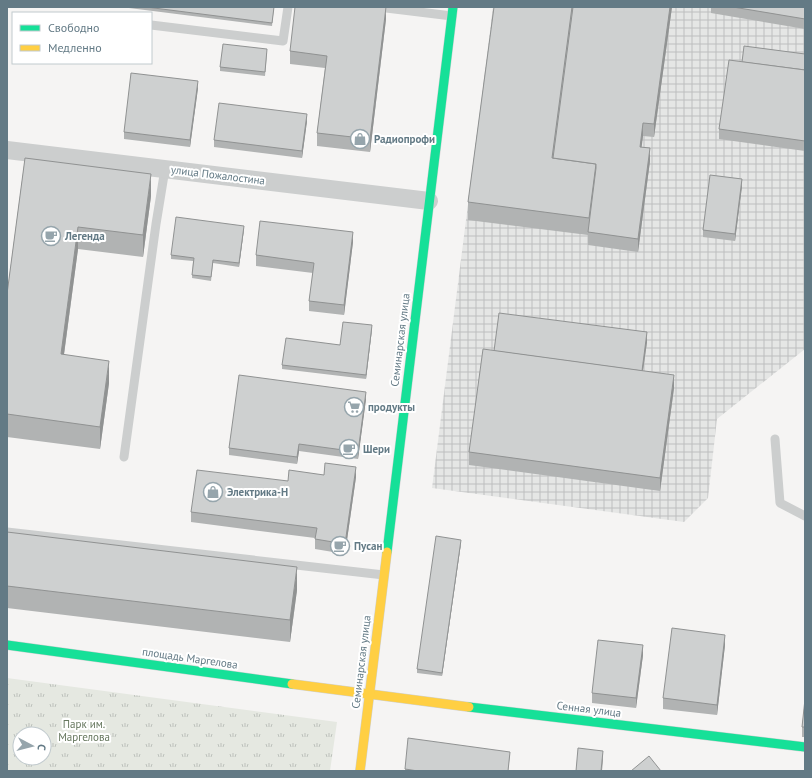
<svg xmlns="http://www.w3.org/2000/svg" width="812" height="778" font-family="'PT Sans',sans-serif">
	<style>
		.industrial { fill: url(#industrial-grid) }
		.grass { fill: url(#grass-tufts); fill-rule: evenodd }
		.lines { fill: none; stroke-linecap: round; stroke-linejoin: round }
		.fast-casing { stroke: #cfd1d2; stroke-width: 10 }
		.slow-casing { stroke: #cfd1d2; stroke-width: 10 }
		.lane { stroke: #cccece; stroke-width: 9 }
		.street { stroke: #cccece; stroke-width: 18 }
		.fast { stroke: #16e098; stroke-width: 9 }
		.slow { stroke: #ffcf43; stroke-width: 9 }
		.wall { fill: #b1b3b3 }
		.shaded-wall { fill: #909292 }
		.building { fill: #ced0d0; stroke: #909292 }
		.labels { text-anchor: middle; stroke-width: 4; stroke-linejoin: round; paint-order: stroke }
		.poi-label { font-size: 11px; font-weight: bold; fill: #637a85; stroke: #fff; text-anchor: start }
		.street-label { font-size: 11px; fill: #637a85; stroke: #fff }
		.park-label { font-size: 11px; fill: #66775e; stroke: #fff }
	</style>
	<defs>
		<pattern id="industrial-grid" width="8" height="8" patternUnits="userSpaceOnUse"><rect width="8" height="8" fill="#e5e6e5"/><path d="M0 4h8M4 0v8" fill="none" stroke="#bdbfbf"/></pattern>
		<pattern id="grass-tufts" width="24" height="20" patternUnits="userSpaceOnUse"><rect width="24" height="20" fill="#e5e8e1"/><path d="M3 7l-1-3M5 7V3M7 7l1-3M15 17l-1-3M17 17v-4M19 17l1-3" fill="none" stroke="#bdc1bc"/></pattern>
	</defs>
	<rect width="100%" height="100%" fill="#f5f4f3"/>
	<path class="industrial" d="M493,7H805V349L717,419L708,498L684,522L432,488Z"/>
	<path class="grass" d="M7,678L337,722L330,771H7ZM20,734H44V758H20Z"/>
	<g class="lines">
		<g class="fast-casing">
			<g id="fast">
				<path d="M387,552L453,7"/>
				<path d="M7,645L292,684"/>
				<path d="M469,707L805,747"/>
			</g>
		</g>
		<g class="slow-casing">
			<g id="slow">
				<path d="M292,684L469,707"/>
				<path d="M360,771L387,552"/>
			</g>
		</g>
		<g class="lane">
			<path d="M378,7L452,16"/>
			<path d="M151,25L283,41L288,7"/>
			<path d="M775,439L780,503L805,516"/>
			<path d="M124,457L156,224L165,169"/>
			<path d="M7,532L384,575"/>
		</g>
		<path class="street" d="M7,150L429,201"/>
		<use href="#fast" class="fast"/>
		<use href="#slow" class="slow"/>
	</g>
	<g class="wall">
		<path d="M129,7H274L272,26L129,8Z"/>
		<path d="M494,7H672L654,137L643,136L641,147L650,161L638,252L588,245V235L468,220V202Z"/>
		<path d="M711,7H805V29L711,13Z"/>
		<path d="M386,19L370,152L317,146V133L325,68L290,64V51Z"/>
		<path d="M267,53L265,76L220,71V67Z"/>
		<path d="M805,54V151L719,139V129Z"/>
		<path d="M198,88L190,147L124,139V132Z"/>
		<path d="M307,121L302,158L214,147V140Z"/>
		<path d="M25,158L151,196L143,257L78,249L64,355L109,383L100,449L7,437V294Z"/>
		<path d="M742,186L735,241L703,237V230Z"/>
		<path d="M244,229L239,267L213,263L211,281L192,278L193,261L171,259V255Z"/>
		<path d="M353,242L344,315L309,311V301L313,273L256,266V255Z"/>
		<path d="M372,329L366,379L282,369V365L340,345Z"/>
		<path d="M647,342L643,371L674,388L660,491L469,465V452L494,351Z"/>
		<path d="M366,399L358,459L299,451L297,464L229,455V448Z"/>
		<path d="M324,475L356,477L345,554L315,549V538L191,522V512L288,481Z"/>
		<path d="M7,532L297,590L290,642L7,608Z"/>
		<path d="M461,543L442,676L417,673V669Z"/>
		<path d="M725,645L717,715L663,709V698Z"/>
		<path d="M643,655L636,708L592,703V693Z"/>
		<path d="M805,699V737H802V727Z"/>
		<path d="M510,755L508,771H405V769Z"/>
	</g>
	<g class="shaded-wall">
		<path d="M386,7V19L370,152V139Z"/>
		<path d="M670,7H672L654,137V124Z"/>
		<path d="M198,81V88L190,147V140Z"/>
		<path d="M307,114V121L302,158V151Z"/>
		<path d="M643,123V136L640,160V147Z"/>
		<path d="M650,148V161L638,252V239Z"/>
		<path d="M151,174V196L143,257V235Z"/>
		<path d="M742,179V186L735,241V234Z"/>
		<path d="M244,226V229L239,267V263Z"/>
		<path d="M78,227V249L61,376V354Z"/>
		<path d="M353,232V242L344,315V305Z"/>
		<path d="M372,325V329L366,379V375Z"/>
		<path d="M647,332V342L641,384V373Z"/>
		<path d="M109,361V383L100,449V427Z"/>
		<path d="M674,375V388L660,491V478Z"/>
		<path d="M366,392V399L358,459V452Z"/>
		<path d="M299,444V451L297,464V457Z"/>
		<path d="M356,467V477L345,554V544Z"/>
		<path d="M461,540V543L442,676V673Z"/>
		<path d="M297,567V590L290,642V620Z"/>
		<path d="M725,635V645L717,715V705Z"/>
		<path d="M643,645V655L636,708V698Z"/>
		<path d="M603,751V758L602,771H601Z"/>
	</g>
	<g class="building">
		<path d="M146,7H274L272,23Z"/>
		<path d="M295,7H386L370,139L317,133L327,56L290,51Z"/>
		<path d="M494,7H572L552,158L596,164L589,218L468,202Z"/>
		<path d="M573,7H670L654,124L643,123L640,147L650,148L638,239L588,232L596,168V164L553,158Z"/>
		<path d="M733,7H805V19Z"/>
		<path d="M223,44L267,49L265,72L220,67Z"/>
		<path d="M744,46L805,54V70L742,62Z"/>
		<path d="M729,60L805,70V141L719,129Z"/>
		<path d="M131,73L198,81L190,140L124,132Z"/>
		<path d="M219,103L307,114L302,151L214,140Z"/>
		<path d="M25,158L151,174L143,235L78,227L61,354L109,361L100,427L7,414V294Z"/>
		<path d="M710,175L742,179L735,234L703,230Z"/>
		<path d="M176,217L244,226L239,263L213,260L211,277L192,275L194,258L171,255Z"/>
		<path d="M260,221L353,232L344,305L309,301L314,263L256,255Z"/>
		<path d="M499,313L647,332L642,371L494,351Z"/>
		<path d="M343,322L372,325L366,375L282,365L286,338L340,345Z"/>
		<path d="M483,349L674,375L660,478L469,452Z"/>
		<path d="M239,375L366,392L358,452L299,444L297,457L229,448Z"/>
		<path d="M325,463L356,467L345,544L315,539L317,528L191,512L197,470L288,481L289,470L324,475Z"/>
		<path d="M7,532L297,567L290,620L7,586Z"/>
		<path d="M436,536L461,540L442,673L417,669Z"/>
		<path d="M672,628L725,635L717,705L663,698Z"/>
		<path d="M598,640L643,645L636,698L592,693Z"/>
		<path d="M805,699V727H802Z"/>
		<path d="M408,738L510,752L508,771H418L405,769Z"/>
		<path d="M578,748L603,751L601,771H576Z"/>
		<path d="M649,756L661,771H631Z"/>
	</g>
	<defs>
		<g id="shop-ring" transform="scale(1)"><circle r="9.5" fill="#fff" stroke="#96a5ac" stroke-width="1.5"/><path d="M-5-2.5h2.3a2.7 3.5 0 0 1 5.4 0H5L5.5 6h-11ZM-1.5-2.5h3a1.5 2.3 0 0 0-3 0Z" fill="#96a5ac"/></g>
		<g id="cafe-ring" transform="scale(1)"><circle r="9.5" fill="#fff" stroke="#96a5ac" stroke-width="1.5"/><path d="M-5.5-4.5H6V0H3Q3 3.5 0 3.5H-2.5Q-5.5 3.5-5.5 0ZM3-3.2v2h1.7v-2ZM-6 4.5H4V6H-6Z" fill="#96a5ac"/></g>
		<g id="supermarket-ring" transform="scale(1)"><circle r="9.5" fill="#fff" stroke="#96a5ac" stroke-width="1.5"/><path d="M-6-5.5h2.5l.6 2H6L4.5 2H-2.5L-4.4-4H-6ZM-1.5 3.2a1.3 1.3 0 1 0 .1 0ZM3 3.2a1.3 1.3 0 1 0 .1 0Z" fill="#96a5ac"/></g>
	</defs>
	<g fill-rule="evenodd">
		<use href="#shop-ring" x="360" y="139"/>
		<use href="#cafe-ring" x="51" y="236"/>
		<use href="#supermarket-ring" x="354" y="407"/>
		<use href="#cafe-ring" x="349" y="449"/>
		<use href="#shop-ring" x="213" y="492"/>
		<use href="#cafe-ring" x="340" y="546"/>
	</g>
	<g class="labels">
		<g class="poi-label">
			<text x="374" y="143">Радиопрофи</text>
			<text x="65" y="240">Легенда</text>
			<text x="368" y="411">продукты</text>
			<text x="363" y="453">Шери</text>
			<text x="227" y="496">Электрика-Н</text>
			<text x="354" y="550">Пусан</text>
		</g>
		<g class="street-label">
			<text transform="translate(218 175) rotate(7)" y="4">улица Пожалостина</text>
			<text transform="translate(400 340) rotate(-83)" y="4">Семинарская улица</text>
			<text transform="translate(190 658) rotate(8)" y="4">площадь Маргелова</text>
			<text transform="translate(361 662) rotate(-83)" y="4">Семинарская улица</text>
			<text transform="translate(589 709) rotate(7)" y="4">Сенная улица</text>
		</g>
		<g class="park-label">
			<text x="84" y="728">Парк им.<tspan x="84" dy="13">Маргелова</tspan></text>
		</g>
	</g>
	<rect width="812" height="778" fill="none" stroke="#637a85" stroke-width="16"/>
	<rect x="12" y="12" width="140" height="52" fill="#ffffff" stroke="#c1cace"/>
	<rect x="20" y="25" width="20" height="6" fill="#16e098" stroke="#c1cace"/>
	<text x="48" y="32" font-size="12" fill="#637a85">Свободно</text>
	<rect x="20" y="45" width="20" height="6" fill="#ffcf43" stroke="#c1cace"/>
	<text x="48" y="52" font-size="12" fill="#637a85">Медленно</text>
	<g transform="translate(32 746) rotate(97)"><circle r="19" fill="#ffffff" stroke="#c1cace"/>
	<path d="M0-3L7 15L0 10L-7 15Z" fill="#96a5ac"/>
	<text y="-6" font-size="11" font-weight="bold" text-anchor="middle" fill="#637a85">С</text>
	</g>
</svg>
